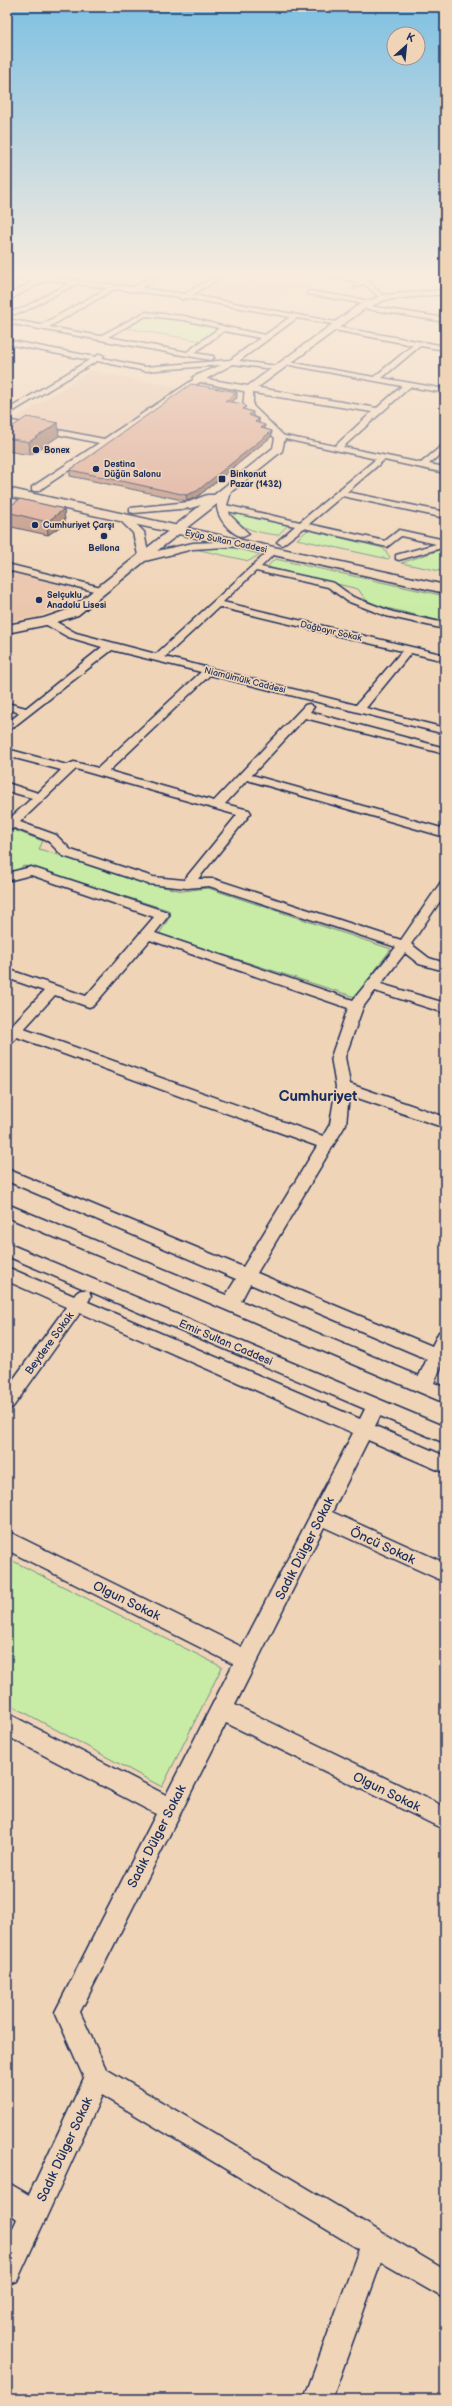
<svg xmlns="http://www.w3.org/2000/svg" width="452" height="2406" font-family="'Balsamiq Sans',sans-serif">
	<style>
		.built { fill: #eac6ac }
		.green { fill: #c8eca5; stroke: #728e82 }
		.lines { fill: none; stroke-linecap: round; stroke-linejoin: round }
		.minor-casing { stroke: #1b2f5e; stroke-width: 3 }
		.tertiary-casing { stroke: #1b2f5e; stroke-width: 3 }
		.secondary-casing { stroke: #1b2f5e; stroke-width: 3 }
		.minor { fill: #f0d4b7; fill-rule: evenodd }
		.tertiary { fill: #f0d4b7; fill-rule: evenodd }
		.secondary { fill: #f0d4b7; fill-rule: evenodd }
		.wall { fill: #bd907e; stroke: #1b2f5e }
		.shaded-wall { fill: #9a7566; stroke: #1b2f5e }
		.building { fill: #dca792; stroke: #1b2f5e }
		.poi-dot { fill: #1b2f5e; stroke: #f0d4b7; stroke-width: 1.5 }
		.labels { text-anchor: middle; stroke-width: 3.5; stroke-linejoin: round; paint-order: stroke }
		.far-poi-label { font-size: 9px; font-weight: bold; fill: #1b2f5e; stroke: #f0d4b7; text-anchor: start }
		.far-street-label { font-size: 9px; fill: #1b2f5e; stroke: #f0d4b7 }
		.street-label { font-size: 11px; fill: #1b2f5e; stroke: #f0d4b7 }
		.near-street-label { font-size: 13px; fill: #1b2f5e; stroke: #f0d4b7 }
		.district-label { font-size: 15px; font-weight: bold; fill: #1b2f5e; stroke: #f0d4b7 }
	</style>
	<rect width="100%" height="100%" fill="#f0d4b7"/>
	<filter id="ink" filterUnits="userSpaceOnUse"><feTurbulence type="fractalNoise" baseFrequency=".025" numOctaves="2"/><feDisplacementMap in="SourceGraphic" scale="8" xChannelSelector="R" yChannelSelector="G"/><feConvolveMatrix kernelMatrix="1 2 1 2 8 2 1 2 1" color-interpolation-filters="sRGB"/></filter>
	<g filter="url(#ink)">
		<g class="built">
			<path d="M235,272H292L329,277L300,294L288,292L266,309L193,296Z"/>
			<path d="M90,371L181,388L107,440L12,421Z"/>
			<path d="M7,572L74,588L76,594L66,606L37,617L7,621Z"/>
		</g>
		<g class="green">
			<path d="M156,272L157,274L147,280L101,273Z"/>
			<path d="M152,316L204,323L216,327L213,334L202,341L126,328L141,317Z"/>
			<path d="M229,511L288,525L278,535C259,533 237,529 229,511Z"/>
			<path d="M308,530L383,548L390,557L388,559L297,539Z"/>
			<path d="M224,546L260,554L249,561L195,549Z"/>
			<path d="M443,549H445V572L401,563Z"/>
			<path d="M275,559L445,596V622L378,606L366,600L358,589L271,568L268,566Z"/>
			<path d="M11,829L43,841L39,849L163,887L183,891L208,888L391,949L355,997L159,934L171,915L168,910L31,867L23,866L16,872L7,869V833Z"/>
			<path d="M7,1558L222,1667L162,1787L7,1703Z"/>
		</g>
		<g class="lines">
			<g class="minor-casing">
				<g id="minor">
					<path d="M161,272H168L141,288L184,294L224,272H231L192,295L341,323L338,325L297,318L239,361L277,366H280V370L233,364L206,379L377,408L402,386L279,363L283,361L374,377L413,345L329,329L331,326L445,346V350L420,346L382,378L445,389V393L410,387L343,447L421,463L445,443V450L429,464L445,467V473L384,460L347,492L445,512V518L342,496L309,524L385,541L399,530L445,540V547L399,560L396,559V555L436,544L401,536L387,547L304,528L282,545L277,542L279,540L295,526L218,509V505L221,504L300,522L376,459L276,437L280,435L335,446L372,412L248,392L200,382L38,491H32V487L99,443L7,424V420L104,439L193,380V377L221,365L145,371L97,361L7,415V410L89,360L7,344V340L95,357L100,354L104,356L102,358L145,367L230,360L260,338L224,331L194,353L213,356L214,358L210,360L7,323V319L41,325L107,288L76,284L25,311L7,316V312L21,309L69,283L44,279V277L133,287ZM115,289L179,297L182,300L186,298L290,317L265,335L226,327L184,316L145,312L100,336L49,327ZM146,316L184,320L219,328L187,352L108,337Z"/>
					<path d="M300,272H315L363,279L374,272H381L368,281L386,298L381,299L364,284L354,288V286L359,282Z"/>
					<path d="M7,273L41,279L44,281L41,283L7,277Z"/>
					<path d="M309,291L371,301L374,303L371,305L307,294Z"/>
					<path d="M363,305L445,318V322L361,308Z"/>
					<path d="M272,548L277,551L261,567L334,583L353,597L393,612L445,623V629L386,616L347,601L328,587L256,571L223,602L445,655V661L411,653L366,708L445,728V734L210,675L109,771L214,801L305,705L309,704L314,707L310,712L445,748V754L305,718L252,775L445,829V837L247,780L225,804L249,810L251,813L198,879H214L401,940L441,882L445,881V894L411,944L429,958L445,963V971L419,964L405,953L381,984L445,1003V1013L375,991L363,1007L345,1057L350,1084L445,1117V1128L349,1095L346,1124L257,1273L432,1346L439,1332L445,1330V1366L442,1365L434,1383L445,1387V1403L7,1217V1204L226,1295L236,1279L7,1181V1169L243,1267L317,1146L17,1037L13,1041L7,1043V1030L44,991L7,978V969L86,996L154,917L31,875L7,881V873L31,867L167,912L169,915L155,933L353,1000L396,947L209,886L187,888L148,884L63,856L48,841L14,828L7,832V821L32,798L7,791V783L38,793L61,770L7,756V749L67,765L74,762L98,768L201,672L112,650L7,732V723L20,713L7,709V703L26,708L102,647L68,637L43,623V619H51L76,633L156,654ZM219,607L402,651L356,705L165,657ZM76,769L237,815L184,880L153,877L71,850L56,835L20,822ZM150,940L348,1008L331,1057L336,1087L330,1124L323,1136L24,1029L55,995L89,1007L94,1005ZM250,1284L427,1359L419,1376L241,1301Z"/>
					<path d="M7,564L105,588L107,590L102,593L7,570Z"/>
					<path d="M7,1243L445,1427V1443L380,1416L375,1426L445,1456V1473L368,1440L332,1512L445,1563V1582L324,1527L235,1705L445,1807V1830L226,1723L80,2012L106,2069L445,2270V2299L381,2262L332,2399H304L359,2249L102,2095L17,2281L7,2285V2241L17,2219L7,2211V2182L29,2195L84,2078L55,2012L156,1814L7,1736V1713L166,1795L233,1664L7,1550V1531L242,1647L353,1433L80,1313L13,1407L7,1410V1388L66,1307L7,1281V1267L74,1296C78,1290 82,1289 89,1291L91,1296L88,1302L360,1419L365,1409L7,1256Z"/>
				</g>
			</g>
			<g class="tertiary-casing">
				<g id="tertiary">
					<path d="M52,272H62L7,301V295Z"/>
					<path d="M445,290V294L385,300L363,310L253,391V406L285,437L282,451L231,492L227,505L230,515L249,534L243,537C230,534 216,517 217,504L157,551L193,543L238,541L242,542L244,544L242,546L193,549L145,561L78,615L51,624L7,633V625L44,618L70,609L138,555L133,533L121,521V517H129L144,532L147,548L201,505L191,508L134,513L130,512V508L189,502L207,495H214L273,448L275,438L243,407L245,388L357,306L383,295Z"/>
				</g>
			</g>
			<g class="secondary-casing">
				<path id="secondary" d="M7,488L445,585V593L7,496Z"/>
			</g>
			<use href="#minor" class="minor"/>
			<use href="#tertiary" class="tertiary"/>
			<use href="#secondary" class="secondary"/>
		</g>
		<g class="wall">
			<path d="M237,398L231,402L246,410L253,412V416L259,419V423L265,429L272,431L271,437L197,497L187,501L70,476V470Z"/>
			<path d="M7,430L59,436L30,455L7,451Z"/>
			<path d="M7,508L64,509L65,523L48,535L7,526Z"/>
		</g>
		<g class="shaded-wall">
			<path d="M237,392V398L225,407V401Z"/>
			<path d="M259,419V424L255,422Z"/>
			<path d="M58,423L59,436L30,455L29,442Z"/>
			<path d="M265,425V431L261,428Z"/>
			<path d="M272,431L271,437L197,497L187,501L186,495Z"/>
			<path d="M64,509L65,523L48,535L47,522Z"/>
		</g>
		<g class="building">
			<path d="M191,384L237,392L225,401L244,404L246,407L243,409L253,412L249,415L259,419L255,422L265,425L261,428L272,431L197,491L186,495L70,470Z"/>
			<path d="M27,417L58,423L29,442L7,438V430Z"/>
			<path d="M20,499L64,509L47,522L7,512V508Z"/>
		</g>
	</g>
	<linearGradient id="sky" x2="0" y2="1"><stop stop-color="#7ec0e2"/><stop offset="0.45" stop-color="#f8ecdf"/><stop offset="1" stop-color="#f8ecdf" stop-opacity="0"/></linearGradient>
	<rect width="452" height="609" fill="url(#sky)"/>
	<g class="poi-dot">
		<circle cx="36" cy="450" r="4"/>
		<circle cx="96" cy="469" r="4"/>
		<rect x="218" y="475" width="8" height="8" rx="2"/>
		<circle cx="35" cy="525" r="4"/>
		<circle cx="104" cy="536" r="4"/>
		<circle cx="39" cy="600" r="4"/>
	</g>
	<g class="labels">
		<g class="far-poi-label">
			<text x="44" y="453">Bonex</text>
			<text x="104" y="467">Destina<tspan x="104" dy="10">Düğün Salonu</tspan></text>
			<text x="230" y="477">Binkonut<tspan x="230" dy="10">Pazar (1432)</tspan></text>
			<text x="43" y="528">Cumhuriyet Çarşı</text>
			<text x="104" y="551" text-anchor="middle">Bellona</text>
			<text x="47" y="598">Selçuklu<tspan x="47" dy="10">Anadolu Lisesi</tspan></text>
		</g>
		<g class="far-street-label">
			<text transform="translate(226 541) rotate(12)" y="3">Eyüp Sultan Caddesi</text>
			<text transform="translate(331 631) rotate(13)" y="3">Dağbayır Sokak</text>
			<text transform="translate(245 680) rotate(14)" y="3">Niamülmülk Caddesi</text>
		</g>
		<g class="street-label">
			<text transform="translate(226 1342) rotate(23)" y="4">Emir Sultan Caddesi</text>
			<text transform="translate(49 1343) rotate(-54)" y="4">Beydere Sokak</text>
		</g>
		<g class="near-street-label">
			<text transform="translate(383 1545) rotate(25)" y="5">Öncü Sokak</text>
			<text transform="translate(304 1548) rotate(-63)" y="5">Sadık Dülger Sokak</text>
			<text transform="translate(127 1600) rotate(26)" y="5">Olgun Sokak</text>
			<text transform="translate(387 1791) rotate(26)" y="5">Olgun Sokak</text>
			<text transform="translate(156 1836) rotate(-63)" y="5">Sadık Dülger Sokak</text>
			<text transform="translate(64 2149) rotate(-65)" y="5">Sadık Dülger Sokak</text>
		</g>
		<g class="district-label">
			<text x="318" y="1101">Cumhuriyet</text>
		</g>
	</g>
	<rect width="452" height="2406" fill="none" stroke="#f0d4b7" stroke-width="24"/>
	<rect x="12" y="12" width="428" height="2382" fill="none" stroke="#1b2f5e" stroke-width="1.5" filter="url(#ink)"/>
	<g transform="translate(406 46) rotate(27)"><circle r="19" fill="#f0d4b7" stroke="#9b9293"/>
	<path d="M0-3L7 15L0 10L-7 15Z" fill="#1b2f5e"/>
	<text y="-6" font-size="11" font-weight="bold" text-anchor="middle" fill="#1b2f5e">K</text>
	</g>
</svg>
